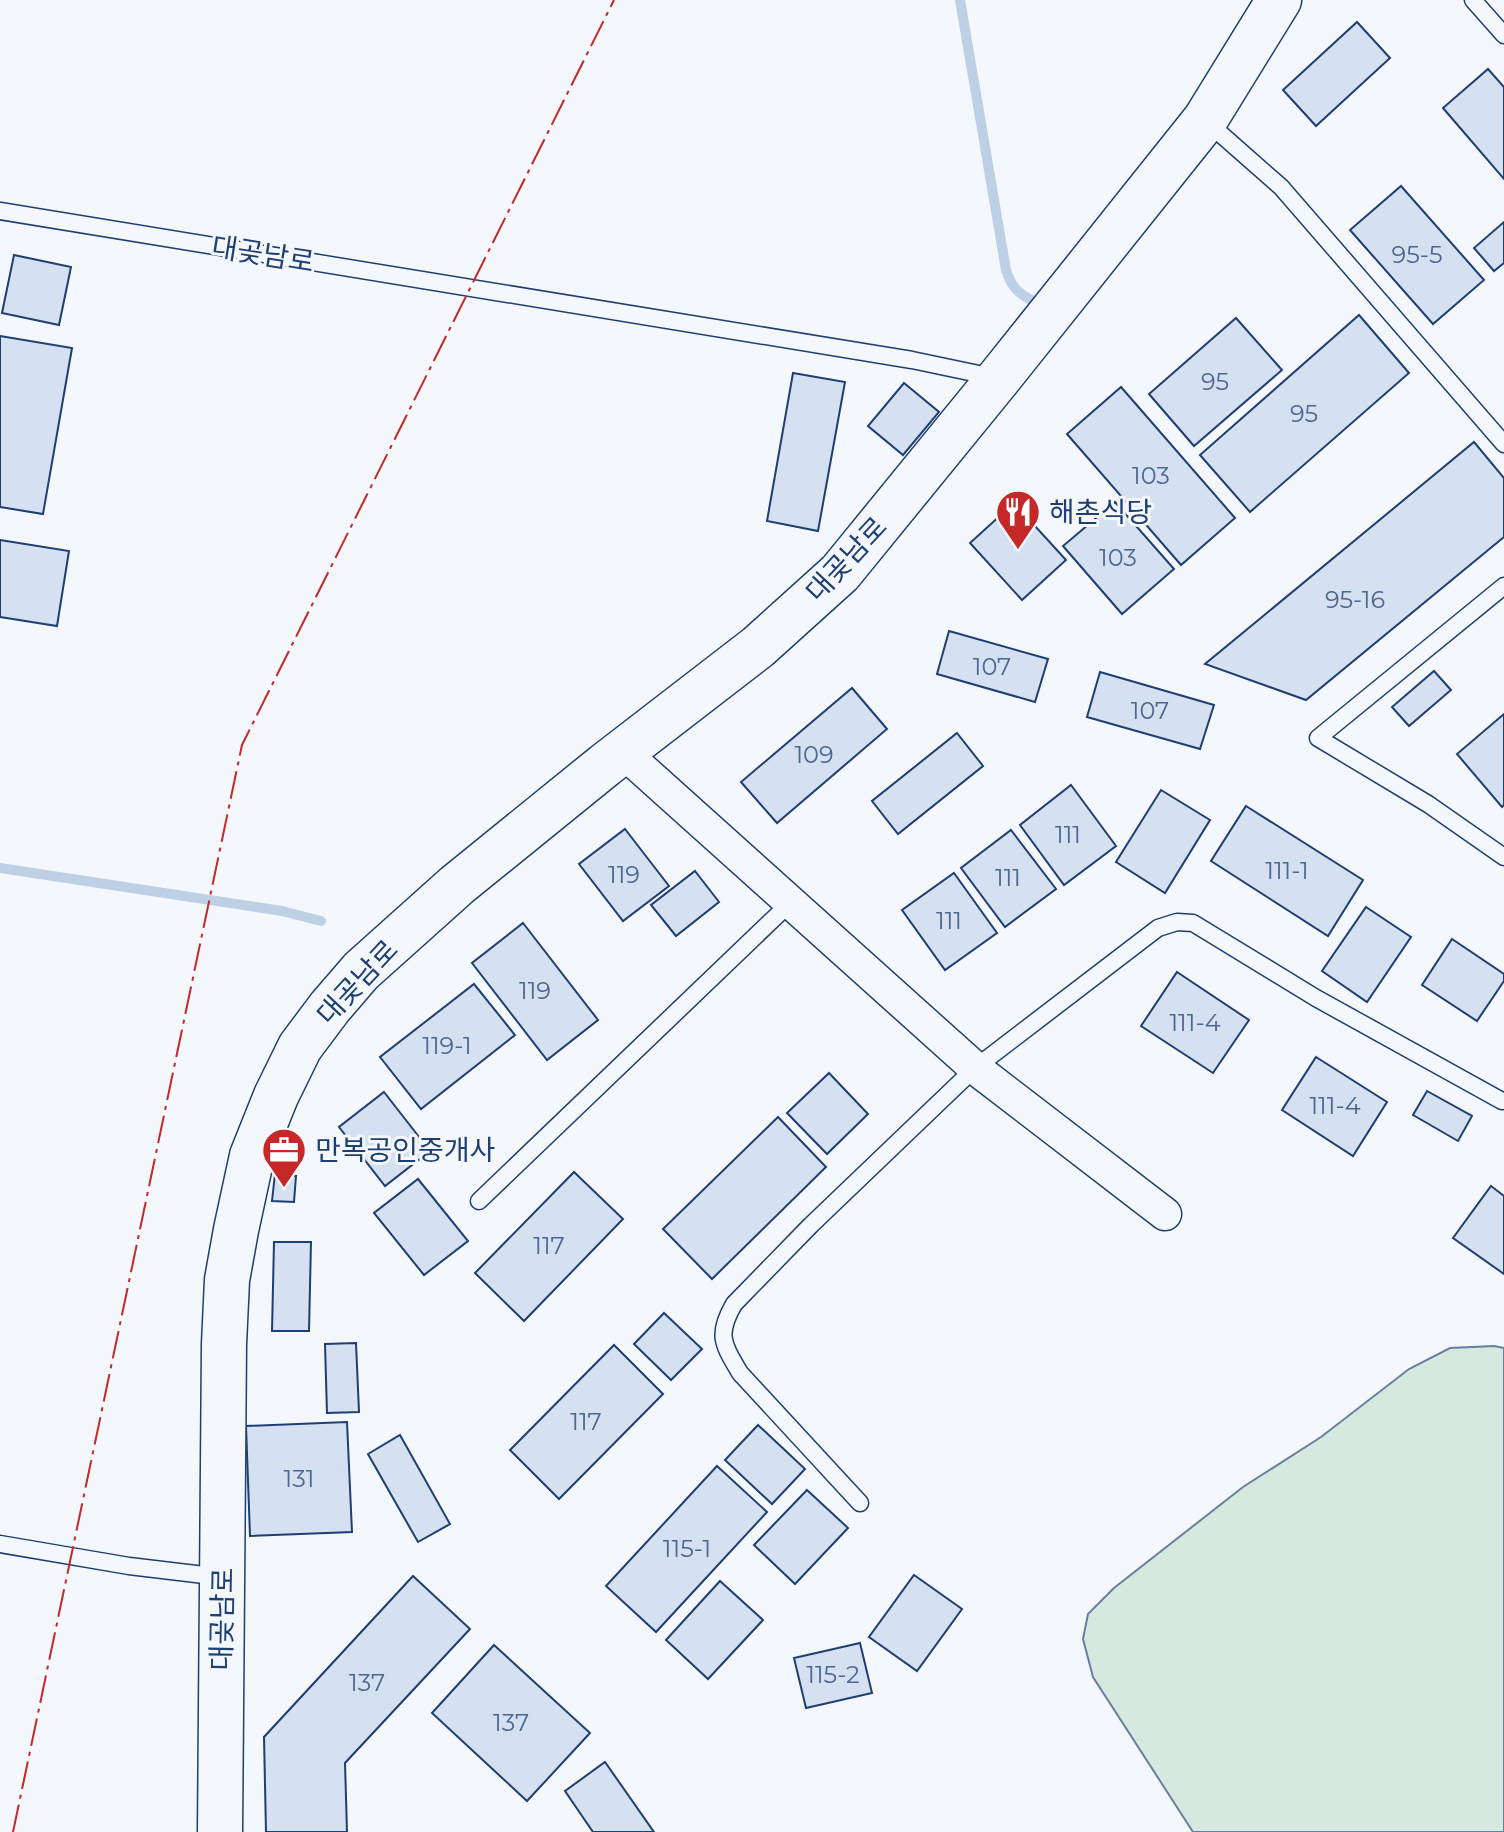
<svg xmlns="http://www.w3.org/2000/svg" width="1504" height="1832" font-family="Montserrat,'Noto Sans KR',sans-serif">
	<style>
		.green { fill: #d7e8df; stroke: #687fa3; stroke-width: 2 }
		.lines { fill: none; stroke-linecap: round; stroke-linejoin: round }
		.stream { stroke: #bed0e5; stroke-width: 10 }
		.building { fill: #d5e0f0; stroke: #1d3f73; stroke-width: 2 }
		.lane-casing { stroke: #1d3f73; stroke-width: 19 }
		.street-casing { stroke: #1d3f73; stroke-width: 35 }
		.secondary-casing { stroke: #1d3f73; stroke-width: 47 }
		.lane { stroke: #f4f7fb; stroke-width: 16 }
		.street { stroke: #f4f7fb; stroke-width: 32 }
		.secondary { stroke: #f4f7fb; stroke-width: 44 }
		.power { stroke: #c62828; stroke-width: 2; stroke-dasharray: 28 6 4 6; stroke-linecap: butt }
		.labels { text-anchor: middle; stroke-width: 6; stroke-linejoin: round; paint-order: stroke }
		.number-label { font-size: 24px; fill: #4b6792 }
		.street-label { font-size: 28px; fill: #1d3f73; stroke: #f4f7fb }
		.poi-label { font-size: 28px; fill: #1d3f73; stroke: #f4f7fb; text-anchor: start }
	</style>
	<rect width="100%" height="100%" fill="#f4f7fb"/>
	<path class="green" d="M1494,1346L1504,1348V1832H1193L1093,1677L1083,1639L1088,1614L1114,1588L1243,1487L1321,1437L1409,1369L1450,1348Z"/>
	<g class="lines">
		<g class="stream">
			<path d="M960,0L1006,270C1011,285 1016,292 1031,300"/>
			<path d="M0,868L282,911L321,921"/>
		</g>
	</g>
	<g class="building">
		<path d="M1357,22L1390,58L1316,126L1283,90Z"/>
		<path d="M1488,69L1504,87V179L1443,108Z"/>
		<path d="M1401,186L1484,280L1433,324L1350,230Z"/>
		<path d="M1504,222V263L1494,271L1474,248Z"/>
		<path d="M14,255L71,267L59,325L2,313Z"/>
		<path d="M1359,315L1409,373L1250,512L1200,455Z"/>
		<path d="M1236,318L1282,370L1194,446L1149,394Z"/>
		<path d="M0,336L72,348L43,514L0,507Z"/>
		<path d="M793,373L845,382L818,531L767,521Z"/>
		<path d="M904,383L939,412L903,455L868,426Z"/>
		<path d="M1121,387L1235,518L1181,565L1067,434Z"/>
		<path d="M1474,442L1504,478V537L1306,700L1205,664Z"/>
		<path d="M1115,502L1174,569L1122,614L1063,546Z"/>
		<path d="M1014,503L1066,560L1022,600L970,543Z"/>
		<path d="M0,540L69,551L57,626L0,617Z"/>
		<path d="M949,631L1048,659L1035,702L937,674Z"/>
		<path d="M1434,671L1451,690L1409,726L1392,707Z"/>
		<path d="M1100,672L1214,705L1200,749L1087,717Z"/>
		<path d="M852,688L887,729L777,823L741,782Z"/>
		<path d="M1504,714V805L1502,807L1457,754Z"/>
		<path d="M957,733L983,766L898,834L872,801Z"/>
		<path d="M1071,785L1116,846L1064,885L1020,825Z"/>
		<path d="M1161,790L1210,820L1165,893L1116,862Z"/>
		<path d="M1246,806L1363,880L1328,936L1211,861Z"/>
		<path d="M625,829L669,886L623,921L579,864Z"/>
		<path d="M1011,830L1056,889L1005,927L961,868Z"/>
		<path d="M695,871L719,902L676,936L651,905Z"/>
		<path d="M954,873L997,933L945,970L902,910Z"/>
		<path d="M1366,907L1411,937L1367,1002L1322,971Z"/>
		<path d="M523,923L598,1020L547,1060L472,963Z"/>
		<path d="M1452,939L1504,974V981L1477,1021L1422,985Z"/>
		<path d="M1177,972L1249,1020L1213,1073L1141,1026Z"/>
		<path d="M474,984L515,1035L421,1109L380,1057Z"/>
		<path d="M1316,1057L1387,1102L1353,1156L1282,1110Z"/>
		<path d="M829,1073L868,1114L827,1154L787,1113Z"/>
		<path d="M1427,1091L1472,1116L1458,1141L1413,1115Z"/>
		<path d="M384,1092L430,1151L385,1186L339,1127Z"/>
		<path d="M778,1117L826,1167L712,1279L663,1229Z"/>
		<path d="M574,1172L623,1219L524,1321L475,1273Z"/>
		<path d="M275,1174L296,1176L294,1202L272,1201Z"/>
		<path d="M418,1179L468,1241L424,1275L374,1213Z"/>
		<path d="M1491,1186L1504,1196V1274L1453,1238Z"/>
		<path d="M274,1242H311L309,1331H272Z"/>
		<path d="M664,1313L702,1349L671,1380L634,1344Z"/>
		<path d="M356,1343L359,1412L327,1413L325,1344Z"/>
		<path d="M614,1345L663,1394L559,1499L510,1450Z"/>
		<path d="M347,1422L352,1532L250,1536L246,1426Z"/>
		<path d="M758,1425L805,1469L772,1504L725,1460Z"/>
		<path d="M400,1435L450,1524L418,1542L368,1454Z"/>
		<path d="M717,1466L767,1512L656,1632L606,1586Z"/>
		<path d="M807,1490L848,1528L795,1584L754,1545Z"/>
		<path d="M914,1575L962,1609L917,1671L869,1637Z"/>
		<path d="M413,1576L470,1629L345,1763L347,1832H266L264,1737Z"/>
		<path d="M720,1581L763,1620L708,1679L666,1640Z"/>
		<path d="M860,1643L872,1693L806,1708L794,1658Z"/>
		<path d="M494,1645L590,1733L527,1801L432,1713Z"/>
		<path d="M605,1762L654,1832H593L565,1791Z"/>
	</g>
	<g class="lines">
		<g class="lane-casing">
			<g id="lane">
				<path d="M1473,0L1504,35"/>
				<path d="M1206,121L1281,187L1504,444"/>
				<path d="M0,211L912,360L993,377"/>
				<path d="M1504,586L1318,738L1428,804L1504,857"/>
				<path d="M479,1201L791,902"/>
				<path d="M860,1503L740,1373C723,1344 716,1335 734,1304L811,1225L975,1068L1158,928L1177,922L1193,923L1316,998L1502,1101"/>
				<path d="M0,1544L129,1566L221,1577"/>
			</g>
		</g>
		<g class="street-casing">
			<path id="street" d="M622,751L975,1068L1165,1214"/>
		</g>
		<g class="secondary-casing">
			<path id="secondary" d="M220,1832L224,1344L227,1280L236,1230L252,1156L276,1096L300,1047L330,1007L361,971L457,885L605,765L758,647L840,573L999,378L1205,120L1279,0"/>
		</g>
		<use href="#lane" class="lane"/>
		<use href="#street" class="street"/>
		<use href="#secondary" class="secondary"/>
		<path class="power" d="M13,1832L242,745L614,0"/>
	</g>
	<defs>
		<g id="restaurant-pin" transform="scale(2.3)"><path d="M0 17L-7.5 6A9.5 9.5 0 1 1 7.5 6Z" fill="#c62828" stroke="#f4f7fb"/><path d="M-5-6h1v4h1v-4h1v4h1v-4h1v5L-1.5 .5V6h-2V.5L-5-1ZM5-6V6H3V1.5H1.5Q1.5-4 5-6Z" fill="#fff"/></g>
		<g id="office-pin" transform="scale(2.3)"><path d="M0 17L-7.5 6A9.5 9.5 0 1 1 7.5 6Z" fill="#c62828" stroke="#f4f7fb"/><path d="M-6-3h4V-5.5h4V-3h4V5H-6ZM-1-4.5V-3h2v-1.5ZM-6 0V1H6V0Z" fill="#fff"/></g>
	</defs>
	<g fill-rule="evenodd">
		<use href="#restaurant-pin" x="1018" y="512"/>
		<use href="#office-pin" x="284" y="1150"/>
	</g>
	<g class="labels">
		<g class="number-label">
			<text x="1417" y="263">95-5</text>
			<text x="1215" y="390">95</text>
			<text x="1304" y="422">95</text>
			<text x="1151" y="484">103</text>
			<text x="1118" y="566">103</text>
			<text x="1355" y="608">95-16</text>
			<text x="992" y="675">107</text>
			<text x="1150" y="719">107</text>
			<text x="814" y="763">109</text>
			<text x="1068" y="843">111</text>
			<text x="1287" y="879">111-1</text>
			<text x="624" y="883">119</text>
			<text x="1008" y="886">111</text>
			<text x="949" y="929">111</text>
			<text x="535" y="999">119</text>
			<text x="1195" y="1031">111-4</text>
			<text x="447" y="1054">119-1</text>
			<text x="1335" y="1114">111-4</text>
			<text x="549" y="1254">117</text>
			<text x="586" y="1430">117</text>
			<text x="299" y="1487">131</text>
			<text x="687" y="1557">115-1</text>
			<text x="833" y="1683">115-2</text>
			<text x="367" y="1691">137</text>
			<text x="511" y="1731">137</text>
		</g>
		<g class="street-label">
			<text transform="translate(263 254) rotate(9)" y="10">대곶남로</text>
			<text transform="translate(846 559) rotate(-47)" y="10">대곶남로</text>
			<text transform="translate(357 982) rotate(-47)" y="10">대곶남로</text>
			<text transform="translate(222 1619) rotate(-89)" y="10">대곶남로</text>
		</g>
		<g class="poi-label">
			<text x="1049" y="522">해촌식당</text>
			<text x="315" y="1160">만복공인중개사</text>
		</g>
	</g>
</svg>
